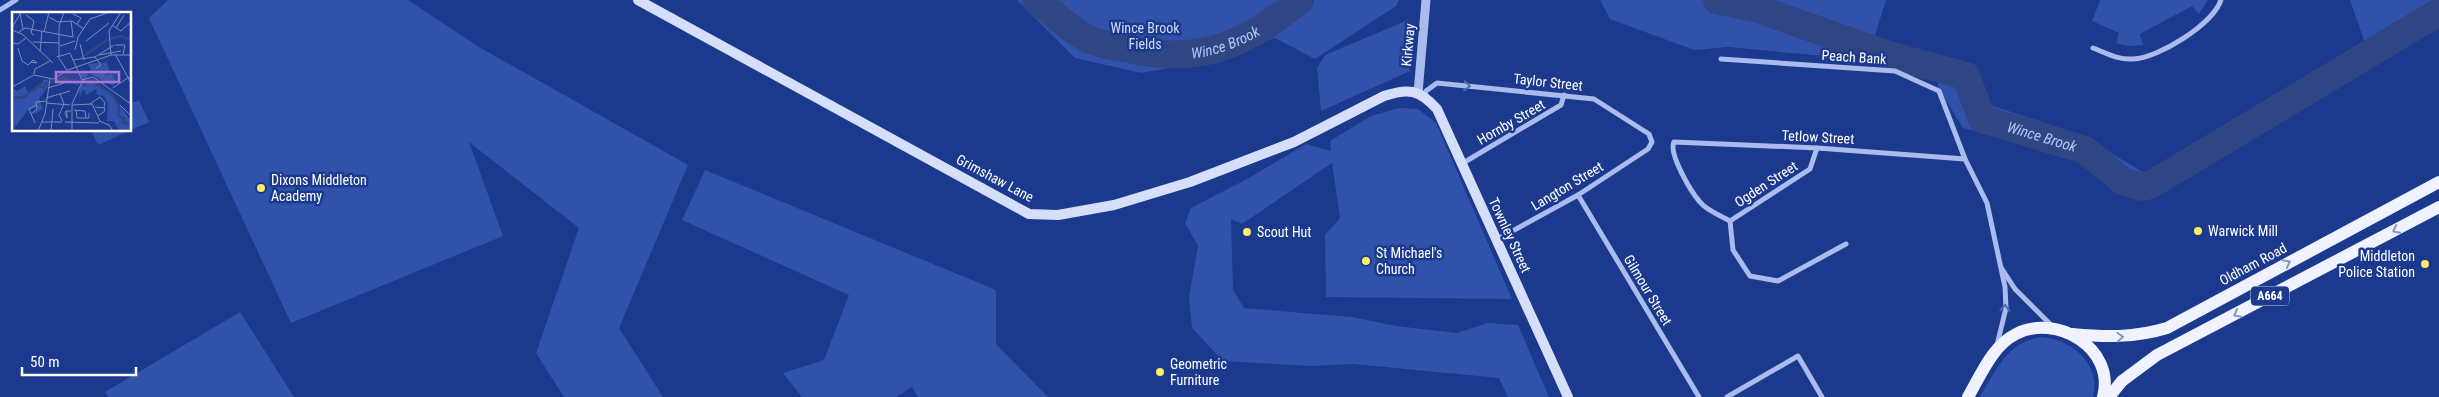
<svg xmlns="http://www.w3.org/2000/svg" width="2439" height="397" font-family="'Roboto Condensed',sans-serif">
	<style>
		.green { fill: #3052ab }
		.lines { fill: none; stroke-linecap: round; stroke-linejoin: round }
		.river { stroke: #304584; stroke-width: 28 }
		.minor { stroke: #a9bced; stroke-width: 5 }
		.tertiary { stroke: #a9bced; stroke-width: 9 }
		.secondary { stroke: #d6dffa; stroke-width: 10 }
		.primary { stroke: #f0f3ff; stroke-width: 12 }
		.oneway { stroke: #546eb3 }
		.oneway2 { stroke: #8696c6 }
		.poi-dot { fill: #fdec67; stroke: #1c3a8d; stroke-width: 2 }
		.labels { text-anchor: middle; stroke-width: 5; stroke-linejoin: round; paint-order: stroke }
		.shield { fill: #1c3a8d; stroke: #bbc4dd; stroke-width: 1 }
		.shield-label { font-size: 12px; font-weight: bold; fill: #fff }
		.park-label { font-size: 14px; fill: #cfdbf9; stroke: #1c3a8d }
		.street-label { font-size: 14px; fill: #fff; stroke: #1c3a8d }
		.poi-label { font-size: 14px; fill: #fff; stroke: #1c3a8d; text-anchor: start }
		.water-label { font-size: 15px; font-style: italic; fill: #b5c7f4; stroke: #1c3a8d }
		.inset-river { fill: none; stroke: #304584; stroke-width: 2.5 }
		.inset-road { fill: none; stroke: #7789bb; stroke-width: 1 }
		.view { fill: #a976d5; fill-opacity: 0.15; stroke: #a976d5; stroke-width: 2.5 }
		.inset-edge { fill: none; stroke: #fff; stroke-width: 2.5 }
	</style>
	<rect width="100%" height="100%" fill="#1c3a8d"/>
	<g class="green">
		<path d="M168,0H408L479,47L688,165L619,328L663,397H564L536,353L579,228L469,142L503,236L291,323L149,18Z"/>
		<path d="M1017,0H1399L1396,6L1315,59L1275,38L1207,61L1141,73L1075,58Z"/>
		<path d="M1600,0H1886L1867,60L1728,47L1694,50L1610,19Z"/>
		<path d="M2100,0H2208L2199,14L2192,6L2140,34L2143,45L2128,46L2116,43L2119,33L2092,21Z"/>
		<path d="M2350,0H2439V17L2386,49V55L2169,179L2129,189L2115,185L2073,154L1963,128L1938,87V63L1972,77L1978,98L1993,106L2081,135L2144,173L2367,49Z"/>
		<path d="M1408,20L1406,53L1410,71L1321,111L1317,68L1325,55Z"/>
		<path d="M139,100L149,122L98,145L91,130H130V104Z"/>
		<path d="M1399,108L1418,109L1436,123L1512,299L1326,297L1325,235L1340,218L1332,163L1242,224L1231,219L1233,290L1244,308L1352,317L1396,326L1457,333L1488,323L1518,325L1549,397H1508L1499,378L1353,364L1310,366L1223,361L1192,328L1189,297L1198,246L1185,223L1191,208L1249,178L1306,144L1331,151L1330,141L1371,116Z"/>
		<path d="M705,170L996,290V344L1048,397H918L912,387L896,397H802L783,373L824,360L849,295L682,220Z"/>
		<path d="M240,312L294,397H108L105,392Z"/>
		<path d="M2041,337C2072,339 2101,364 2093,397H1980C1996,370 2007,343 2041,337Z"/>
	</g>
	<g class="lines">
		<g class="river">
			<path id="s1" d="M1036,0C1053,12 1069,29 1088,39C1098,44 1113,46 1125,48C1196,66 1245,46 1300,0"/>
			<path id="s2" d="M1717,0L1755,8L1889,55L1966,76L1982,119L2085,150L2124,182L2143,187L2152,184L2439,12"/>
		</g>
		<g class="minor">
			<path d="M0,10L16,0"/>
			<path d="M2093,48C2106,53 2118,60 2133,59C2159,58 2213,24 2221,0"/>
			<path d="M1721,59L1895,71L1939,91L1965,159L1987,203L2005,287L2006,308L1997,345"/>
			<path d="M1424,96L1426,91L1437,83L1594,99L1649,134L1652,142L1648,149L1578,195L1496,240"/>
			<path d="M1463,163L1561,105L1564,95"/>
			<path d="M1578,195L1699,397"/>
			<path d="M1730,221C1721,216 1706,210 1700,202C1691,192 1668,153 1674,142L1817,148L1965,159"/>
			<path d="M1730,221L1733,250L1750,276L1778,281L1846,244"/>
			<path d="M1730,221L1810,169L1817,148"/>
			<path d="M2002,269L2015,289L2052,326"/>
			<path d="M1727,397L1798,356L1822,397"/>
		</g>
		<path class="tertiary" d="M1418,93L1426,0"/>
		<path class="secondary" d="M638,0L1029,214L1058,215L1114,205L1190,182L1294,142L1384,96C1408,88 1419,89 1437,109L1568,397"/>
		<g class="primary">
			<path d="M2072,334C2105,337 2134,338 2167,328L2439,182"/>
			<path d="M1968,397C1981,375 1992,346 2016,334C2056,313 2116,348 2103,397"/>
			<path d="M2109,397L2122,381L2157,355L2439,207"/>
		</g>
	</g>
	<defs><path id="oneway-chevron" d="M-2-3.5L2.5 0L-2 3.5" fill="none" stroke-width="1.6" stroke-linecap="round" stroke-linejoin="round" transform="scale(1.25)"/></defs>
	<g class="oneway">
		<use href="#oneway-chevron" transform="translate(1467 86) rotate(5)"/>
		<use href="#oneway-chevron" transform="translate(2005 308) rotate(-86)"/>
	</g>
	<g class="oneway2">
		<use href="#oneway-chevron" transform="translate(2396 230) rotate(152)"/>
		<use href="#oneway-chevron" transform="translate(2287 263) rotate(-28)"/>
		<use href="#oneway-chevron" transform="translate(2237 314) rotate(152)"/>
		<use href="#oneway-chevron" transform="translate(2120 337) rotate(-3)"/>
	</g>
	<g class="poi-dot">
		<circle cx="261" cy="188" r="5"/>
		<circle cx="2198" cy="231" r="5"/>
		<circle cx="1247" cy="232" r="5"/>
		<circle cx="1366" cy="261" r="5"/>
		<circle cx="2425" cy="264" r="5"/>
		<circle cx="1160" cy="372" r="5"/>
	</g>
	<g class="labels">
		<rect class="shield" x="2251" y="286.5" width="38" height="19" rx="4"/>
		<g class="shield-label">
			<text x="2270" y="300">A664</text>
		</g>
		<g class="park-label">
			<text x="1145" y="33">Wince Brook<tspan x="1145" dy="16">Fields</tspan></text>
		</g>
		<g class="street-label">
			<text transform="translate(1408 45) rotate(-85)" y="5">Kirkway</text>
			<text transform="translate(1854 57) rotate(4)" y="5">Peach Bank</text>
			<text transform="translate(1548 82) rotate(6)" y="5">Taylor Street</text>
			<text transform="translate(1511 122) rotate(-30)" y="5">Hornby Street</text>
			<text transform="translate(1818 137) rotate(3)" y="5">Tetlow Street</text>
			<text transform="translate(995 178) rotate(28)" y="5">Grimshaw Lane</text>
			<text transform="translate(1766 184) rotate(-33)" y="5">Ogden Street</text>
			<text transform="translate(1567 186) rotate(-31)" y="5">Langton Street</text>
			<text transform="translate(1510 235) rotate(65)" y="5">Townley Street</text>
			<text transform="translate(2253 264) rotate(-28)" y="5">Oldham Road</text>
			<text transform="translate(1648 290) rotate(59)" y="5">Gilmour Street</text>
		</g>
		<g class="poi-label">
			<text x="271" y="185">Dixons Middleton<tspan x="271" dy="16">Academy</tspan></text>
			<text x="2208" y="236">Warwick Mill</text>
			<text x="1257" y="237">Scout Hut</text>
			<text x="1376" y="258">St Michael's<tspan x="1376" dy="16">Church</tspan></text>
			<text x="2415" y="261" text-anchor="end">Middleton<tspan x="2415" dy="16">Police Station</tspan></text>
			<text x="1170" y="369">Geometric<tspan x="1170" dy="16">Furniture</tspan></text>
		</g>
		<g class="water-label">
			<text dy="5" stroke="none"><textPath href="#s1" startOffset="206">Wince Brook</textPath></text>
			<text dy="5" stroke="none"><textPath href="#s2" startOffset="369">Wince Brook</textPath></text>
		</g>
	</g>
	<g transform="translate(12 12)">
		<rect width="119" height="119" fill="#1c3a8d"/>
		<path d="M95,50L97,58L92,64L100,62L104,70L101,74L81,63L76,52ZM67,60L76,62L73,69L86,71L99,81L119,109V119H107L102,109H95L96,92L92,84L85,83L84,77L74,83L73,78L70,79L68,85L67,77L72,68ZM31,68H36L35,76L27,87L31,97L21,103L25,95L16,98L0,119V76L5,79L13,74L16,80L31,71Z" fill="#3052ab"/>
		<path class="inset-river" d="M97,27L109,24L119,28M69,46L96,27M71,73L79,69L99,81L107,95L106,103L112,107L111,111H119M27,74L32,76L34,71L52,66L67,73M0,86L12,85L30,71"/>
		<path class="inset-road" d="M8,1L11,17M61,2L69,6L65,12M14,3L22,9L19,21L22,23M37,5L46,10L60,9L72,17M101,14L109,19L119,10M0,16L9,0M104,16L112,3M0,18L10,22L41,51M7,20L13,16L61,25L59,9M32,20L37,0M74,29L97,11M21,30L48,31M0,31L6,32L14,26M68,32L72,48M103,33H113L111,43M48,34L63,29M6,36L10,49L16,53M63,38L66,25L78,7L98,0M28,40L30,19M103,42L119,71M47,43V14L52,0M48,43L45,45L58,41L70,68L81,65L119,92M87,43L109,39M99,43L97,19L109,0M83,45L102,33M47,46L56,60M61,48L83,45L89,53L84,56M16,53L21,48L25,51L19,50M56,58L99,43H119M22,62L23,57L38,49M22,63L41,67L53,60M0,75L22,63M36,76L52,71M101,76L117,65M48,82L52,92L47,103L50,109M34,86L58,79M34,91L58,93M78,92L88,85L93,91L92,95M60,93L80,92L88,109M108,93L119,104M83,95L93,96L92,100L85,104M62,98L73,99L74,106M64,98L65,106H77V101M55,99V106L53,100L54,99H59M19,102L25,97L24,90L35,89M87,109L97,113L101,119M30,110H50M53,110L87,111M23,111L17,97L24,93M26,119L33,102L38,66M39,119L41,97M60,119V92L71,68"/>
		<path class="view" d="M44,60H107V70H44Z"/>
		<rect width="119" height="119" class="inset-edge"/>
	</g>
	<path d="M22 367v8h114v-8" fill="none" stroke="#ffffff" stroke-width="2.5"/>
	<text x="30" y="367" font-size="15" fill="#ffffff" stroke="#1c3a8d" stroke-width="4" paint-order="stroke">50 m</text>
</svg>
